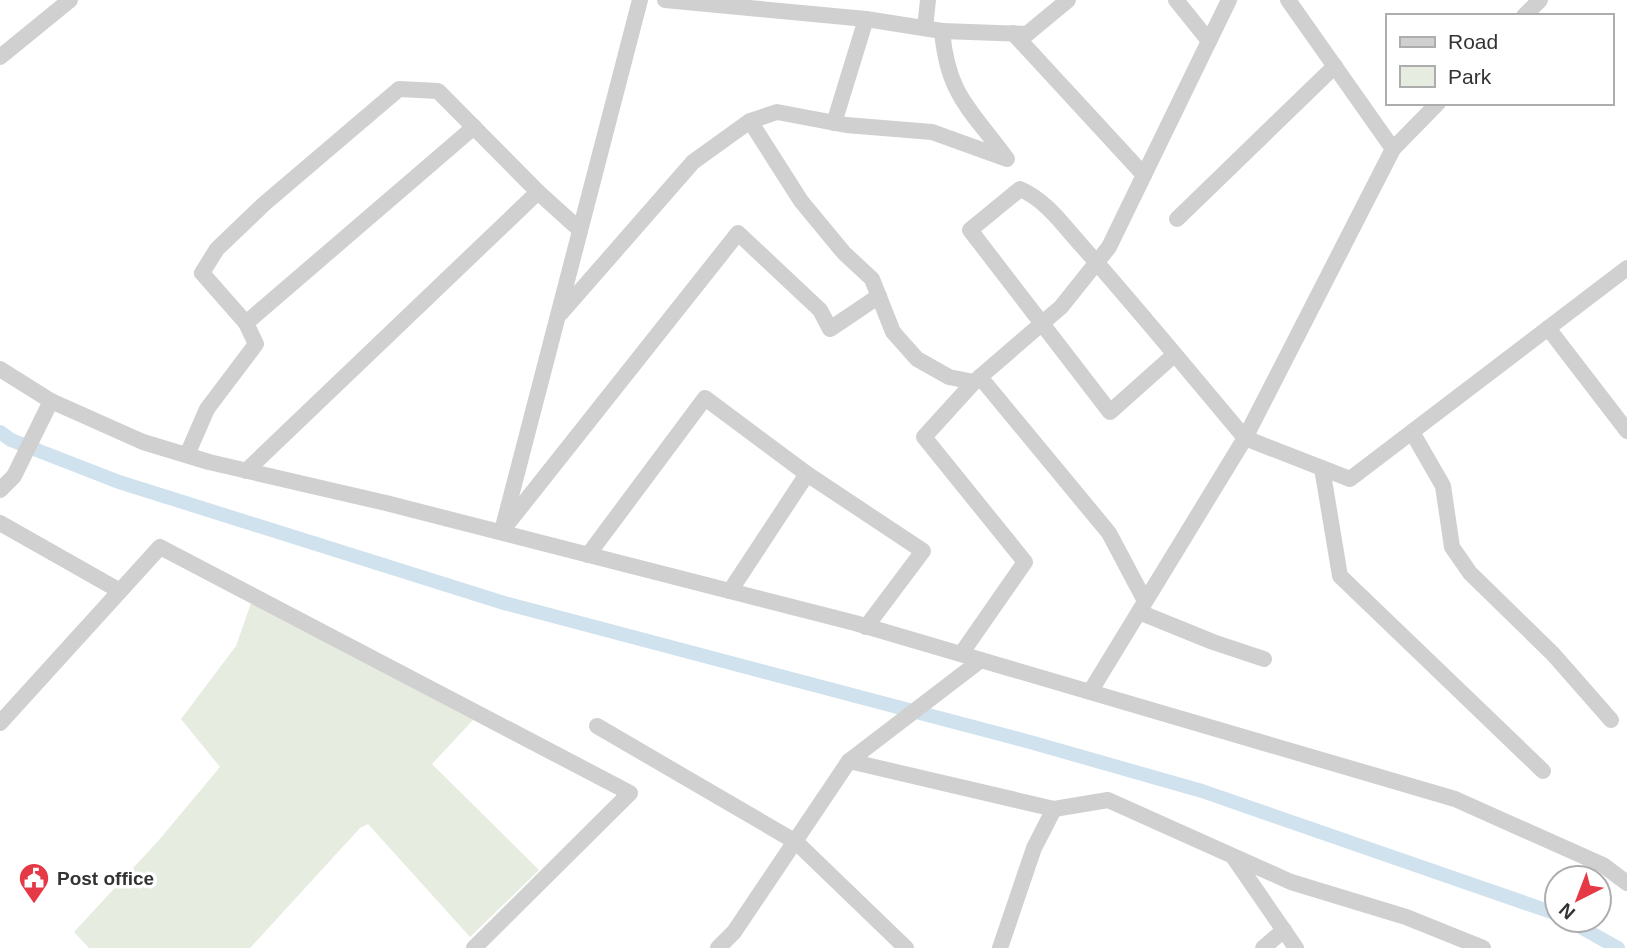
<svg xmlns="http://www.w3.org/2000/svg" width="1627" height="948" font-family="Helvetica,sans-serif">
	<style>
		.green { fill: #e6ecdf }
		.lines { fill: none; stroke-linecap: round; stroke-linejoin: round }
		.canal { stroke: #cfe2ee; stroke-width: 14 }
		.minor { stroke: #d0d0d0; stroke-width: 16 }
		.labels { text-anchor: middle; stroke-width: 7; stroke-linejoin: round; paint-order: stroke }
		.poi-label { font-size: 19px; font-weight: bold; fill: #333; stroke: #fff; text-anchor: start }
	</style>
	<rect width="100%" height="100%" fill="#fff"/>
	<path class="green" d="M251,603L473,720L432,764L539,870L470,937L368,824L360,828L250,948H89L74,932L159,840L220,767L181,719L236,646Z"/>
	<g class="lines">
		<g class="canal">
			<path d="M0,432L11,440L119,482L504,603L1030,742L1202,791L1557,914"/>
			<path d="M1568,920L1618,948"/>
		</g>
		<g class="minor">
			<path d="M665,0L866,19L942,31C948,97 971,109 1007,159L932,132L846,125L777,112L750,121L801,201L844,253L872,279L893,332L917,359L949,377L974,382L1061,307L1109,247L1229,0"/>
			<path d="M1176,0L1209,41"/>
			<path d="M1288,0L1393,149"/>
			<path d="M1524,16L1540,0"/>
			<path d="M925,28L928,0"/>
			<path d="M942,31L1027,34L1068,0"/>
			<path d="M1013,33L1144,175"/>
			<path d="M0,57L70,0"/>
			<path d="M834,123L866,19"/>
			<path d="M538,192L580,230"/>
			<path d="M1177,219L1335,66"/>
			<path d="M561,313L693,162L750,121"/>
			<path d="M246,323L202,273L217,249L264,204L399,89L438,91L538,192L246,471"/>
			<path d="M1548,328L1627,431"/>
			<path d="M1174,355L1110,412L970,230L1020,189C1046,200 1063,225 1082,246C1138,309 1191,374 1245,438L1393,149L1438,103"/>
			<path d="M0,369L51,401L14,476L0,490"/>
			<path d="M980,377L1109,533L1145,601"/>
			<path d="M51,401L143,442L209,462L386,503L855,623L1455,799L1603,865L1627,883"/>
			<path d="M1412,432L1443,486L1452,547L1470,573L1553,654L1611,720"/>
			<path d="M187,455L207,409L256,344L246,323L474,127"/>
			<path d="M1322,468L1340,576L1543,771"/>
			<path d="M807,474L923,551L866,627"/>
			<path d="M0,523L120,591"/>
			<path d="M503,527L640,0"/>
			<path d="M501,532L738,233L820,310L830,329L879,296"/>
			<path d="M588,555L705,398L807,474L730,591"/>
			<path d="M1139,612L1213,642L1264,659"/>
			<path d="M961,654L1025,562L924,437L974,382"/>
			<path d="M1090,692L1245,438L1350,479L1627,268"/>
			<path d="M0,723L160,547L630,793L474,948"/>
			<path d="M597,726L796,842L906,948"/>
			<path d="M849,761L981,660"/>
			<path d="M1234,858L1296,948"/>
			<path d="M718,948L734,932L849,761L1054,809L1108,800L1291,882L1406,917L1483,948"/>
			<path d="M1000,948L1034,848L1054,809"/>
			<path d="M1263,948L1284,930"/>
		</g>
	</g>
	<defs>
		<g id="civic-pin" transform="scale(1.575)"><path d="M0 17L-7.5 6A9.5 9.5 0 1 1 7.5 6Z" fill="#e63946" stroke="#fff"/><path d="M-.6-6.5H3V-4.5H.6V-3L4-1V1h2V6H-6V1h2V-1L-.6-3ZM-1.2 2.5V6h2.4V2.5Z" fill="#fff"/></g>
	</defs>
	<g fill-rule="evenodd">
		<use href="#civic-pin" x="34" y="878"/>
	</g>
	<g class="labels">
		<g class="poi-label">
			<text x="57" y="885">Post office</text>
		</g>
	</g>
	<rect x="1386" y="14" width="228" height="91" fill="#ffffff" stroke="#adadad" stroke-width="2"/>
	<rect x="1400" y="37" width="35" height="10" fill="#d0d0d0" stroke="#adadad" stroke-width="2"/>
	<text x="1448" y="49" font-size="21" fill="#333333">Road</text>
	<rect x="1400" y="66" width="35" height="21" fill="#e6ecdf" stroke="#adadad" stroke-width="2"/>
	<text x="1448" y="84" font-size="21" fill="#333333">Park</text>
	<g transform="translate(1578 899) rotate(222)"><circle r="33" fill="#ffffff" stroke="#adadad" stroke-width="2"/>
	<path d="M0-5L12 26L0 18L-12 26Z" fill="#e63946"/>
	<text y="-10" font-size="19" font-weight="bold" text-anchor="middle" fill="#333333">N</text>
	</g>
</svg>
